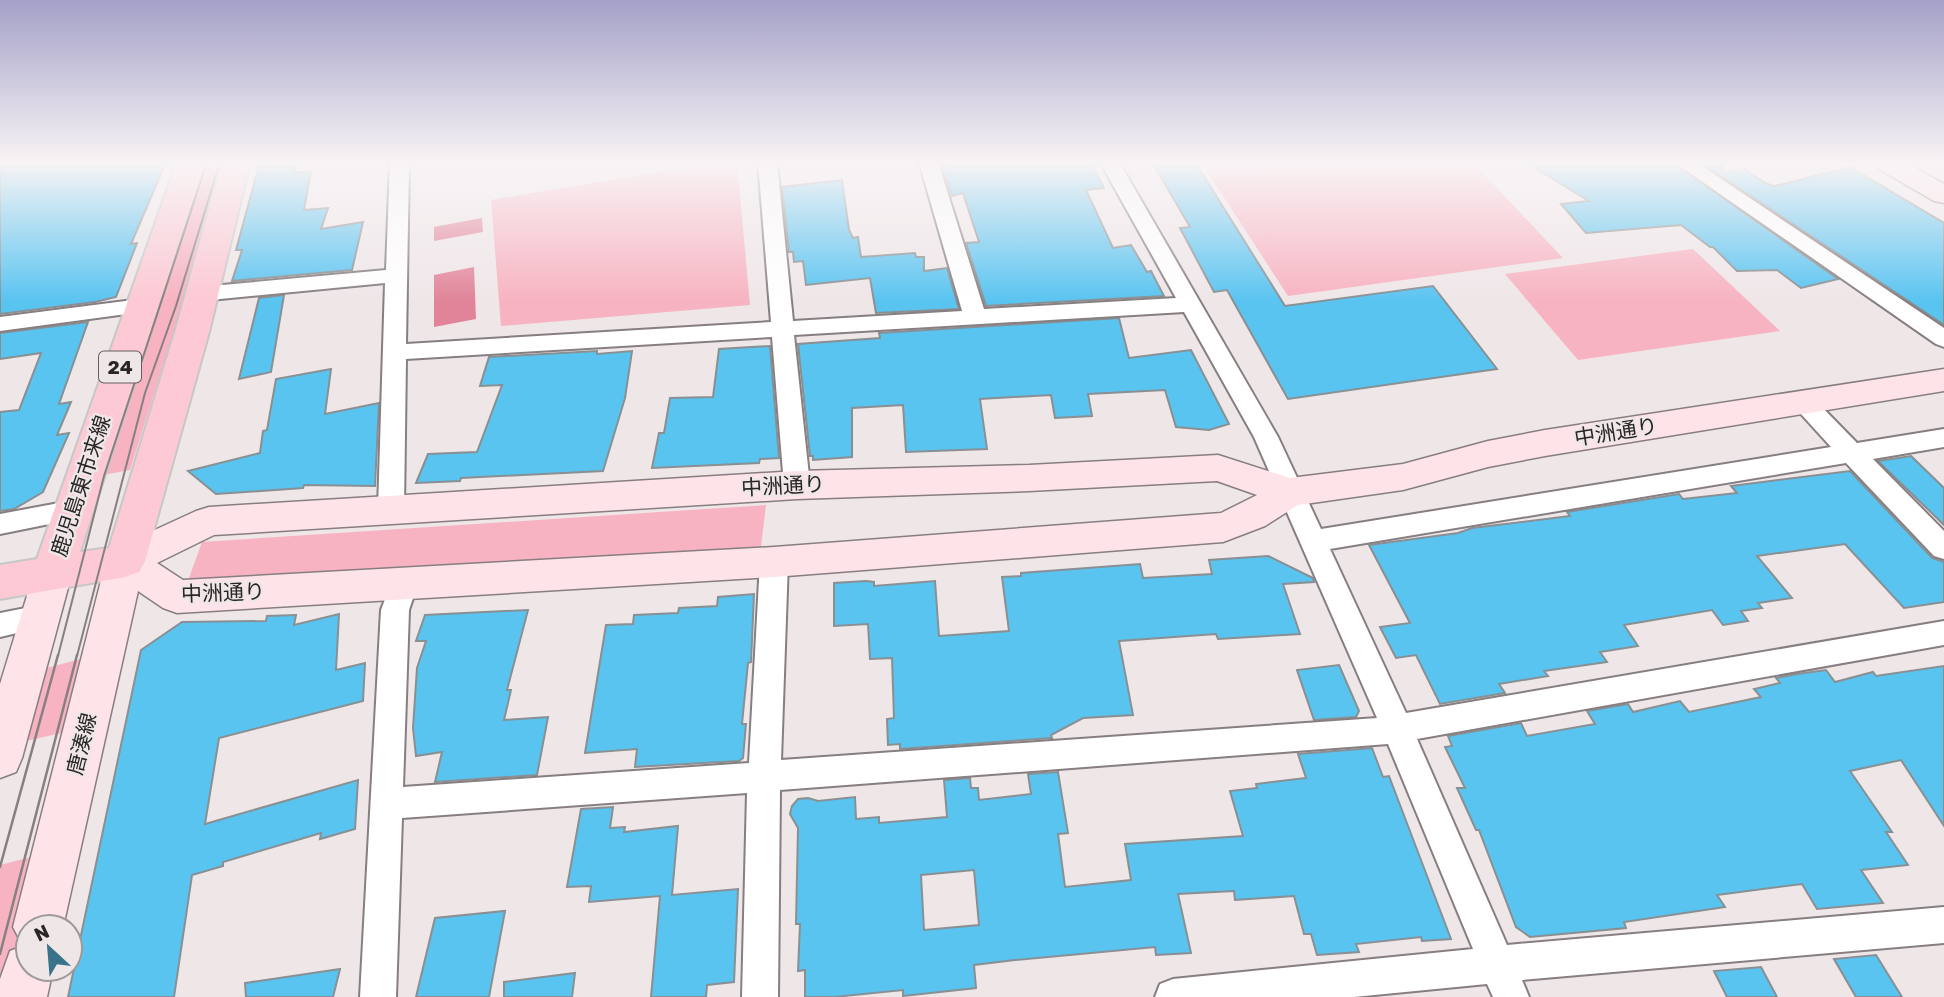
<svg xmlns="http://www.w3.org/2000/svg" width="1944" height="997" font-family="Rubik,'Noto Sans JP',sans-serif">
	<style>
		.green { fill: #f7b3c1 }
		.water { fill: #e18499 }
		.building { fill: #5ac4f1; stroke: #889093; stroke-width: 2; fill-rule: evenodd }
		.lines { fill: none; stroke-linecap: round; stroke-linejoin: round }
		.street-casing { stroke: #867e80; stroke-width: 4 }
		.secondary-casing { stroke: #867e80; stroke-width: 3 }
		.primary-casing { stroke: #c7c7c7; stroke-width: 4 }
		.street { fill: #fff; fill-rule: evenodd }
		.secondary { fill: #fee4e9; fill-rule: evenodd }
		.primary { fill: #fcc9d4; fill-rule: evenodd }
		.tram-far1 { stroke: #868081; stroke-width: 2 }
		.tram { stroke: #868081; stroke-width: 2.5 }
		.labels { text-anchor: middle; stroke-width: 5; stroke-linejoin: round; paint-order: stroke }
		.shield { fill: #efe6e8; stroke: #646060; stroke-width: 2 }
		.shield-label { font-size: 19px; font-weight: bold; fill: #292626 }
		.street-label { font-size: 21px; fill: #292626; stroke: #efe6e8 }
	</style>
	<rect width="100%" height="100%" fill="#efe6e8"/>
	<g class="green">
		<path d="M204,162H227C196,265 162,367 130,470L97,476L155,314Z"/>
		<path d="M718,162H737L750,305L501,326L491,200Z"/>
		<path d="M1201,162H1472L1563,258L1288,296Z"/>
		<path d="M1693,249L1780,331L1578,360L1505,274Z"/>
		<path d="M766,505L760,555L185,589L202,542Z"/>
		<path d="M85,658L66,732L26,741L46,668Z"/>
		<path d="M39,855L4,997H0V865Z"/>
	</g>
	<g class="water">
		<path d="M482,218L483,232L434,241V227Z"/>
		<path d="M474,267L476,319L434,327V275Z"/>
	</g>
	<g class="building">
		<path d="M0,162H166L131,244L137,243L116,297L95,302L0,314Z"/>
		<path d="M260,162H297L294,173L311,171L304,210L328,208L321,229L363,222L352,270L232,281L242,250H236Z"/>
		<path d="M964,162H1090L1104,188L1086,190L1113,248L1131,245L1147,272L1151,271L1164,296L986,306L966,243L979,242L963,193L952,196L941,164Z"/>
		<path d="M1152,162H1195L1285,306L1433,286L1497,369L1288,399L1227,290L1214,292L1180,228L1190,227Z"/>
		<path d="M1525,162H1672L1838,279L1801,288L1777,270L1737,271L1713,247H1710L1681,225L1586,233L1561,204L1589,201Z"/>
		<path d="M1700,162H1722L1723,173L1744,169L1767,184L1775,186L1850,167L1944,223V325Z"/>
		<path d="M842,180L849,230L853,238L858,237L861,257L915,253L916,257H924V271L947,268L959,309L876,313L870,278L806,285L803,261L794,262L793,252H789L782,187Z"/>
		<path d="M284,295L271,372L239,379L259,298Z"/>
		<path d="M1119,318L1129,358L1191,350L1229,424L1209,430L1176,427L1165,390L1088,394L1092,416L1055,418L1051,395L980,399L987,449L906,452L903,405L852,408V457L813,460V456H810L798,344L880,338L879,333Z"/>
		<path d="M88,322L59,404L71,402L57,435L69,433L43,492L14,509L0,511V412L19,410L41,353L0,359V333Z"/>
		<path d="M770,346L779,458L760,459L759,463L652,468L659,433H664L670,398L713,397L719,349Z"/>
		<path d="M597,351V354L632,351L625,398L603,471L461,478L460,481L416,483L428,454L477,452L502,385L480,386L489,357Z"/>
		<path d="M331,369L325,414L379,403L375,486L304,485L303,488L216,494L188,471L260,453L263,431L267,430L276,379Z"/>
		<path d="M1911,456L1944,488V525L1878,461Z"/>
		<path d="M1850,471L1932,558L1944,562V602L1904,608L1845,544L1757,556L1792,598L1758,603L1762,608L1741,611L1748,621L1723,625L1712,610L1624,625L1638,646L1600,652L1607,662L1544,671L1548,676L1499,684L1505,693L1440,704L1416,655L1396,658L1380,627L1410,623L1369,545L1458,533L1472,528L1570,516L1567,512L1679,494L1683,499L1737,493L1731,486Z"/>
		<path d="M1268,556L1313,578L1314,582L1283,584L1300,634L1218,639L1216,634L1119,641L1133,715L1083,718L1051,735L1052,738L900,749V744L888,745L887,719L894,718L892,658L870,659L868,624L834,626V583L866,581L874,582V586L935,581L939,636L1009,631L1002,577L1021,576V573L1140,564L1143,578L1212,574L1209,560Z"/>
		<path d="M754,594L751,662L748,663L742,724H746L743,758L739,761L635,767L637,749L585,753L606,625L633,624L634,615L678,613L679,608L717,606L718,597Z"/>
		<path d="M528,610L507,690H511L504,720L548,717L537,775L435,782L442,752L416,756L413,728L417,668L426,641H416L425,615Z"/>
		<path d="M339,614L336,670L365,663L363,701L219,738L205,824L358,780L355,829L320,839L321,833L223,862V866L192,875L174,997H68L141,650L182,622L266,621L267,616L296,615L294,625Z"/>
		<path d="M1339,665L1359,711L1356,717L1314,720L1297,670Z"/>
		<path d="M1944,666V826L1901,760L1850,771L1892,832H1886L1908,865L1861,870L1883,903L1817,909L1802,884L1717,895L1725,907L1624,922L1626,928L1530,937L1516,927L1479,830H1476L1457,788H1465L1445,747L1452,746L1448,736L1521,723L1527,736L1595,724L1587,711L1628,704L1633,712L1680,701L1689,712L1761,697L1754,689L1780,683L1776,678L1797,674L1826,670L1835,682L1873,672L1876,676Z"/>
		<path d="M1372,748L1383,777L1389,776L1451,939L1422,941L1421,937L1356,944L1359,952L1317,955L1311,934H1304L1294,896L1235,900L1234,891L1178,894L1191,953L1156,955L1155,947L1015,960L974,965L976,988L903,996V990L834,997H805V970L798,971L800,924H796L798,828L790,814L792,806L798,799L808,798L818,801L855,797L856,819L879,817V823L947,817L944,780L970,778L971,788H978L979,800L1031,794L1028,774L1058,772L1068,833L1058,834L1065,887L1131,880L1125,844L1243,836L1230,791L1257,788L1256,784L1306,778L1298,754ZM974,870L979,925L924,930L921,875Z"/>
		<path d="M613,807L610,828L625,827L624,832L678,826L672,895L738,889L734,982L707,985L706,997H651L660,896L589,902L591,886L567,887L581,809Z"/>
		<path d="M505,911L489,997H416L435,918Z"/>
		<path d="M1876,955L1902,997H1856L1834,959Z"/>
		<path d="M1761,967L1777,997H1727L1714,971Z"/>
		<path d="M340,969L333,997H246L245,983Z"/>
		<path d="M575,973L572,997H504V982Z"/>
	</g>
	<g class="lines">
		<g class="street-casing">
			<g id="street">
				<path d="M390,162H409L406,344L771,322L758,162H777L793,321L962,311L919,162H938L984,309L1176,298L1100,162H1119L1278,437L1321,529L1831,447L1791,403L1794,397L1803,395L1812,397L1857,443L1944,429V447L1873,459L1944,531V559L1934,556L1846,463L1330,549L1406,713L1944,621V645L1417,739L1507,945L1944,907V943L1522,980L1529,997H1493L1487,984L1354,997H1155L1160,984L1173,979L1473,949L1388,744L780,790L778,997H742L747,793L402,818L396,997H360L381,610L394,575L404,572L414,575L418,583L409,610L403,787L749,763L760,562L764,554L774,551L784,554L788,562L781,760L1377,718L1254,437L1184,312L794,335L810,485L806,492L797,495L788,492L784,485L772,337L406,359L404,509L400,516L391,519L382,516L378,509L385,283L200,301L192,299L189,294L192,289L200,287L386,270Z"/>
				<path d="M1674,162H1696L1944,328V347L1936,344Z"/>
				<path d="M141,299L149,301L152,306L149,311L0,331V317Z"/>
				<path d="M75,500L84,503L88,510L84,517L0,534V514Z"/>
				<path d="M41,605L51,609L55,617L51,625L0,637V613Z"/>
			</g>
		</g>
		<g class="secondary-casing">
			<g id="secondary">
				<path d="M1873,162H1905L1944,184V203L1934,201L1877,168Z"/>
				<path d="M1944,369V391L1545,456L1488,467L1403,490L1298,505L1265,526L1223,542L774,577L177,613L163,608L138,591L63,927H28V969H53L47,997H0V979L10,951L23,946L13,927L106,561L111,550L196,511L209,507L797,471L1029,465L1218,455L1290,478L1403,464L1488,441L1545,430ZM1217,481L1257,495L1221,513L774,547L183,580L157,563L214,535L797,499L1029,491Z"/>
				<path d="M53,557L67,562L72,573L22,758L16,772L0,778V684L34,573L39,562Z"/>
			</g>
		</g>
		<g class="primary-casing">
			<path id="primary" d="M177,162H205L80,552L109,548L175,332L222,162H250L209,332L145,561L139,572L125,577L0,599V565L37,559Z"/>
		</g>
		<use href="#street" class="street"/>
		<use href="#secondary" class="secondary"/>
		<use href="#primary" class="primary"/>
		<g class="tram-far1">
			<path d="M58,656L104,476L207,162"/>
			<path d="M77,656L145,393L176,306L220,162"/>
		</g>
		<g class="tram">
			<path d="M0,867L58,655"/>
			<path d="M0,954L77,655"/>
		</g>
	</g>
	<linearGradient id="sky" x2="0" y2="1"><stop stop-color="#a5a1c8"/><stop offset="0.54" stop-color="#f8f4f5"/><stop offset="1" stop-color="#f8f4f5" stop-opacity="0"/></linearGradient>
	<rect width="1944" height="301" fill="url(#sky)"/>
	<g class="labels">
		<rect class="shield" x="99" y="351.5" width="42" height="31" rx="5"/>
		<g class="shield-label">
			<text x="120" y="374">24</text>
		</g>
		<g class="street-label">
			<text transform="translate(1616 432) rotate(-9)" y="7">中洲通り</text>
			<text transform="translate(81 486) rotate(-72)" y="7">鹿児島東市来線</text>
			<text transform="translate(783 486) rotate(-3)" y="7">中洲通り</text>
			<text transform="translate(223 593) rotate(-2)" y="7">中洲通り</text>
			<text transform="translate(82 744) rotate(-76)" y="7">唐湊線</text>
		</g>
	</g>
	<g transform="translate(49 948) rotate(334)"><circle r="33" fill="#efe6e8" stroke="#a0999a" stroke-width="2"/>
	<path d="M0-5L12 26L0 18L-12 26Z" fill="#39728b"/>
	<text y="-10" font-size="19" font-weight="bold" text-anchor="middle" fill="#292626">N</text>
	</g>
</svg>
